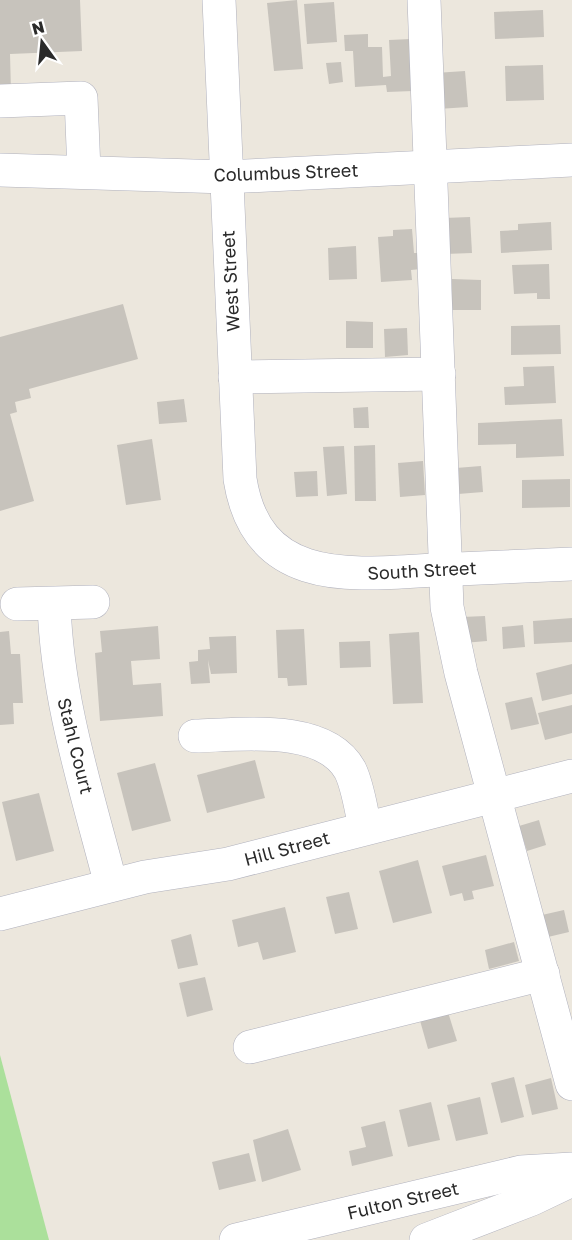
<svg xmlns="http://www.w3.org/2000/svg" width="572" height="1240" font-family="'Golos Text',sans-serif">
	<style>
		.green { fill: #abe09b }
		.building { fill: #c7c3bc }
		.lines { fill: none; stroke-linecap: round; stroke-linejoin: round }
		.minor-casing { stroke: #b0b1bd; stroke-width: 34 }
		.minor { stroke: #fff; stroke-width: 33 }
		.labels { text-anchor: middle; stroke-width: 6; stroke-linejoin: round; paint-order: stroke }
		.street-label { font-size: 18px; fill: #2a2a2a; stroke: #fff }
	</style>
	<rect width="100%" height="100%" fill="#ece7dd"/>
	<path class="green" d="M0,1055L49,1240H0Z"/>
	<g class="building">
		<path d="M0,0H80L82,51L10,54L11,92H0Z"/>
		<path d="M297,0L303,69L274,71L267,3Z"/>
		<path d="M334,2L337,42L307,44L304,4Z"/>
		<path d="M543,10L544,37L495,39L494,12Z"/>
		<path d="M368,34V47H382L383,77L391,76L389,40L411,39L413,91L387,92L386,85L355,87L353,51H345L344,35Z"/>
		<path d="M341,62L343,82L329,84L326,63Z"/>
		<path d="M543,65L544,100L506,101L505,66Z"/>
		<path d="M465,71L468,107L438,109L435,73Z"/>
		<path d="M470,217L472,253L445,254L444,218Z"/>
		<path d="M551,222L552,250L501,253L500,231L518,230V224Z"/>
		<path d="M412,229L414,253H420L421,269L411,270L412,280L381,282L378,237L393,236V230Z"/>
		<path d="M356,246L357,279L329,280L328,248Z"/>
		<path d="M549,264L550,299H537V293L514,294L512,265Z"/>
		<path d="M452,279L481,280V310H452Z"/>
		<path d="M123,304L138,359L29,389L31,398L15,402L17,412L10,414L34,501L0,511V337Z"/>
		<path d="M346,321L373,322V348H346Z"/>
		<path d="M560,325L561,354L511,355V326Z"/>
		<path d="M407,328L408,355L385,357L384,329Z"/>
		<path d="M554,366L556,403L505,405L504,387L524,386L523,367Z"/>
		<path d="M184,399L187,422L159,424L157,402Z"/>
		<path d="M368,407L369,428H354L353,408Z"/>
		<path d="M562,419L564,456L516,458V444L478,445V423Z"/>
		<path d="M152,439L161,500L126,505L117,445Z"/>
		<path d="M375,445L376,501H355L354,446Z"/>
		<path d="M344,446L347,494L327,496L323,447Z"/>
		<path d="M423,461L425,495L400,497L398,463Z"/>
		<path d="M481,466L483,492L458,494L456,468Z"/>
		<path d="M317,471L318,496L296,497L294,472Z"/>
		<path d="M570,479V507L522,508V480Z"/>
		<path d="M485,616L487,641L463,643L462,617Z"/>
		<path d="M572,618V642L534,644L533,621Z"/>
		<path d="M523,625L525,647L503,649L502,627Z"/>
		<path d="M158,626L160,659L131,661L133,685L161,683L163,716L100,721L95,653L102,652L100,631Z"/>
		<path d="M304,629L307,685L288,686L287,678H278L276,630Z"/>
		<path d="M9,631L11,654H20L23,703H13L14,724L0,725V632Z"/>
		<path d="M419,632L423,703L393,704L389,634Z"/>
		<path d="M236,636L237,673L211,674L208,660L210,683L191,684L189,662L198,661V650L210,649L209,637Z"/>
		<path d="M370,641L371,667L340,668L339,642Z"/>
		<path d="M572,664V694L542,701L536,673Z"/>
		<path d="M532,697L539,724L511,730L505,703Z"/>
		<path d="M572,705V733L545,740L538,713Z"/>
		<path d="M255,760L265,798L207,813L197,775Z"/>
		<path d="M155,763L171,821L132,831L117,773Z"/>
		<path d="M39,793L54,851L16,861L2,802Z"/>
		<path d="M539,820L546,845L527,851L519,826Z"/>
		<path d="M486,855L494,886L472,891L474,899L464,901L462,893L450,896L442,866Z"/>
		<path d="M418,860L432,913L393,923L379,871Z"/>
		<path d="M349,892L358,929L335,934L326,897Z"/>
		<path d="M285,907L296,952L263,960L258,942L238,947L232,920Z"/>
		<path d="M564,910L569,932L548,937L542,915Z"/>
		<path d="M191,934L198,965L178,969L171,940Z"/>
		<path d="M514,942L519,961L489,969L485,950Z"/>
		<path d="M205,977L213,1010L187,1017L179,983Z"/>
		<path d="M447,1009L457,1041L428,1049L419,1017Z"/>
		<path d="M514,1077L524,1117L501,1123L491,1083Z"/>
		<path d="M551,1078L558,1109L532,1115L525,1085Z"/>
		<path d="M480,1097L488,1134L456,1141L447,1105Z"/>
		<path d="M431,1102L440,1140L408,1147L399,1110Z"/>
		<path d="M385,1121L393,1156L352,1166L349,1151L366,1147L361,1127Z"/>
		<path d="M288,1129L301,1170L262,1182L253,1140Z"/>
		<path d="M249,1153L256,1181L219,1190L212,1162Z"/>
	</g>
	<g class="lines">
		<g class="minor-casing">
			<g id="minor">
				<path d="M219,0L240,479C257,587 351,575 435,570C481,568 526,566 572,564"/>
				<path d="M424,0L447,607L461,673L572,1084"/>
				<path d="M0,101L81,98L84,171"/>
				<path d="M0,170L226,177L572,160"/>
				<path d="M235,377L439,374"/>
				<path d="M17,604L93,602"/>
				<path d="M54,604C57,701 87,792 111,885"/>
				<path d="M195,736C239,735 324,723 350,770C358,786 361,810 365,827"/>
				<path d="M0,914L145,877L228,864L572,776"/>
				<path d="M250,1047L543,974"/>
				<path d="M236,1240L521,1172L572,1169"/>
				<path d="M426,1240L532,1199L572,1180"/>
			</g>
		</g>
		<use href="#minor" class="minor"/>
	</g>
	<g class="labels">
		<g class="street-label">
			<text transform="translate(286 173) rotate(-2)" y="6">Columbus Street</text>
			<text transform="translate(231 281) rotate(-93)" y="6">West Street</text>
			<text transform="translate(422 571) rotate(-3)" y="6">South Street</text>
			<text transform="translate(75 746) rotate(76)" y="6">Stahl Court</text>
			<text transform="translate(287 849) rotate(-15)" y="6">Hill Street</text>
			<text transform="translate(403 1201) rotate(-13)" y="6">Fulton Street</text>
		</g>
	</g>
	<g transform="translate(42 42) rotate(345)" stroke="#ffffff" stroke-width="4.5" paint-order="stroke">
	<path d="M0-4.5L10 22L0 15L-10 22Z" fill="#2a2a2a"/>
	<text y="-9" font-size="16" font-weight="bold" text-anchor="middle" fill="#2a2a2a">N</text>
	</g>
</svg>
